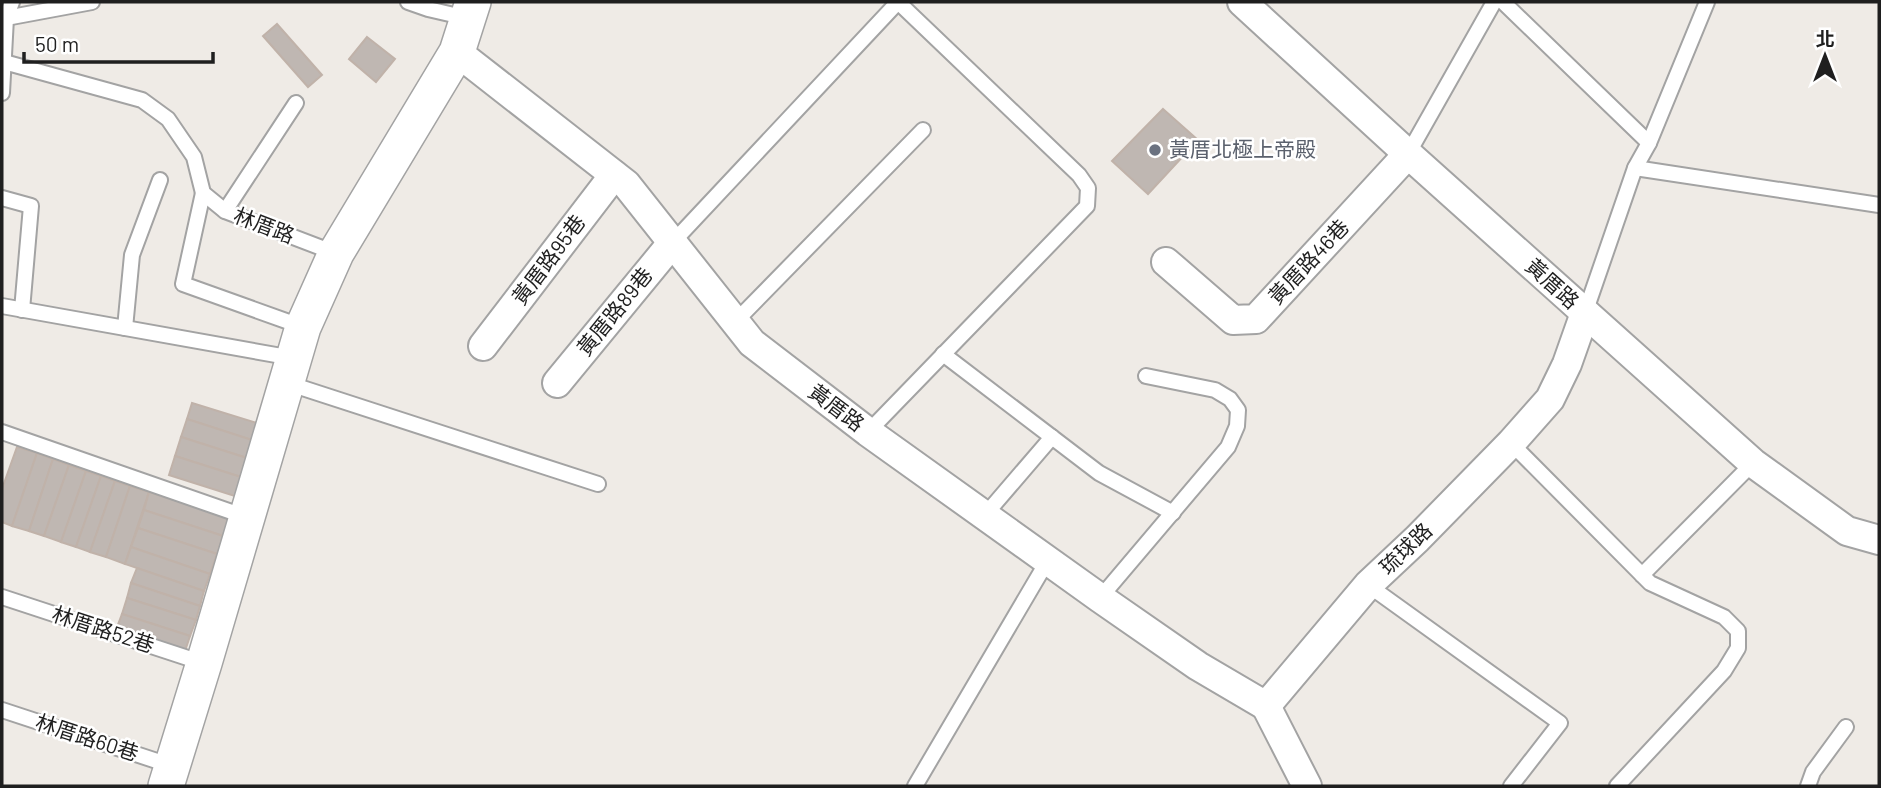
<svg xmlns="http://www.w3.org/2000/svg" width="1881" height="788" font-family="Barlow,'Noto Sans TC',sans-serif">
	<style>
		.building { fill: #bfb7b2; stroke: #c0b2a9; stroke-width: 2 }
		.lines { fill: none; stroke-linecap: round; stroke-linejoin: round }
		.service-casing { stroke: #a3a3a3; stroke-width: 18 }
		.minor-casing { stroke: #a3a3a3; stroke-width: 32 }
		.tertiary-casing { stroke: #a3a3a3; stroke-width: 38 }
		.service { stroke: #fff; stroke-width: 14 }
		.minor { stroke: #fff; stroke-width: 28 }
		.tertiary { stroke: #fff; stroke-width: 35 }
		.worship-dot { fill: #6b7280; stroke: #fff; stroke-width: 2.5 }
		.labels { text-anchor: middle; stroke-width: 5; stroke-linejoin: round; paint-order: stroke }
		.worship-label { font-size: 21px; fill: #5b616d; stroke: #fff; text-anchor: start }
		.street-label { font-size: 21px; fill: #1f1f1f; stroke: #fff }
	</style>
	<rect width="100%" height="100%" fill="#efebe6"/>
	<g class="building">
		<path d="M277,24L322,75L308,87L263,36Z"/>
		<path d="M367,37L395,59L376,82L349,59Z"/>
		<path d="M1163,109L1198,140L1148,194L1112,161Z"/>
		<path d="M192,403L260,424L255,441L187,419Z"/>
		<path d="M187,419L255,441L250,459L181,437Z"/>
		<path d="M181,437L250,459L244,478L175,456Z"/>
		<path d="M17,447L37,453L12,526L2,522V489Z"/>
		<path d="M37,453L53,459L29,531L12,526Z"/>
		<path d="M175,456L244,478L238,497L169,475Z"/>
		<path d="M53,459L69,465L44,536L29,531Z"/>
		<path d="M69,465L86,471L61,542L44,536Z"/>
		<path d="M86,471L101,476L76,547L61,542Z"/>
		<path d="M101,476L115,481L90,552L76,547Z"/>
		<path d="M115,481L130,486L106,557L90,552Z"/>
		<path d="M130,486L149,492L125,564L106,557Z"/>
		<path d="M149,492L229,518L223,536L144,510Z"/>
		<path d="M144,510L223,536L217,554L138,528Z"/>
		<path d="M138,528L217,554L210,574L131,547Z"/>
		<path d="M131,547L210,574L204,591L125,564Z"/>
		<path d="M137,568L204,591L200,606L131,583Z"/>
		<path d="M131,583L200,606L196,620L127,598Z"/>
		<path d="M127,598L196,620L190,636L122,614Z"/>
		<path d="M122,614L190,636L184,654L116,630Z"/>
	</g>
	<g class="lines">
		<g class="service-casing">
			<g id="service">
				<path d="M408,2L428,9L467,18"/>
				<path d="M1503,2L1649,143"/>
				<path d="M6,18L92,2"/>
				<path d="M4,62L142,100L168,119L194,157L203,193L225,211L335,253"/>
				<path d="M2,93L6,18L12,2"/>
				<path d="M1408,154L1494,2"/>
				<path d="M1635,168L1879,205"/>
				<path d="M203,193L183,284L303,327"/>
				<path d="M2,198L31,206L22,310"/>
				<path d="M225,211L296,103"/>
				<path d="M673,242L898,2"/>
				<path d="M2,306L293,358"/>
				<path d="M1585,313L1635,168L1649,143L1707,2"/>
				<path d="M735,322L923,130"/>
				<path d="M125,328L132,255L160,180"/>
				<path d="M943,354L1099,473L1173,513"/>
				<path d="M287,383L598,484"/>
				<path d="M2,432L246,517"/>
				<path d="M868,432L1087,206L1088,188L1079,175L898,2"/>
				<path d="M1511,443L1650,583L1724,617L1738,631V648L1724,671L1617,786"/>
				<path d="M985,515L1052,437"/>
				<path d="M1642,575L1753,463"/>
				<path d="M1368,585L1560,723L1511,786"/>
				<path d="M2,597L203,663"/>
				<path d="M1100,598L1228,447L1237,426L1238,410L1230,399L1215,390L1146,376"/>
				<path d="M2,710L172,766"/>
				<path d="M915,786L1048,560"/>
				<path d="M1808,786L1813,772L1846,727"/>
			</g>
		</g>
		<g class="minor-casing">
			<g id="minor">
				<path d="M1242,2L1408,154L1753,463L1847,531L1879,540"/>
				<path d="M457,52L626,184L752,343L868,432L1100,598L1198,666L1266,706"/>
				<path d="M1166,262L1233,320L1256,319L1408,154"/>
				<path d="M483,346L614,175"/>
				<path d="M557,383L673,242"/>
				<path d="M1266,706L1368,585L1417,539L1511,443L1550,399L1567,364L1585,313"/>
				<path d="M1266,706L1307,786"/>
			</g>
		</g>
		<g class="tertiary-casing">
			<path id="tertiary" d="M166,786L204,663L303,327L336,253L457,52L473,2"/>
		</g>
		<use href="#service" class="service"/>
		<use href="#minor" class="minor"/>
		<use href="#tertiary" class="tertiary"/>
	</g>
	<circle class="worship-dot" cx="1155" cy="150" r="7"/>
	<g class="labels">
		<g class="worship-label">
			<text x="1169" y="157">黃厝北極上帝殿</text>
		</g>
		<g class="street-label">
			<text transform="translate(264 226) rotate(21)" y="7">林厝路</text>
			<text transform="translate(549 260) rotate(-53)" y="7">黃厝路95巷</text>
			<text transform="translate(1309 262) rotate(-47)" y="7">黃厝路46巷</text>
			<text transform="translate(1552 284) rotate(42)" y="7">黃厝路</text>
			<text transform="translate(615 312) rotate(-51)" y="7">黃厝路89巷</text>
			<text transform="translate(836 408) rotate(37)" y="7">黃厝路</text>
			<text transform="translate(1406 549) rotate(-44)" y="7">琉球路</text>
			<text transform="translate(103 630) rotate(18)" y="7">林厝路52巷</text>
			<text transform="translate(87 738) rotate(18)" y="7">林厝路60巷</text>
		</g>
	</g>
	<rect width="1881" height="788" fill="none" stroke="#1f1f1f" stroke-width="7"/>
	<g transform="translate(1825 56)" stroke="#ffffff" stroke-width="5" paint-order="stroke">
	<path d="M0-5L12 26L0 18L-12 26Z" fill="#1f1f1f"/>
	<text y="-10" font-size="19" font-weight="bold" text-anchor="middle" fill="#1f1f1f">北</text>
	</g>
	<path d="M24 52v10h189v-10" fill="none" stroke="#1f1f1f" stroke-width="3.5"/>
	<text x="35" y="52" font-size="21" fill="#1f1f1f" stroke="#ffffff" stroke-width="5" paint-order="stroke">50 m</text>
</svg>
